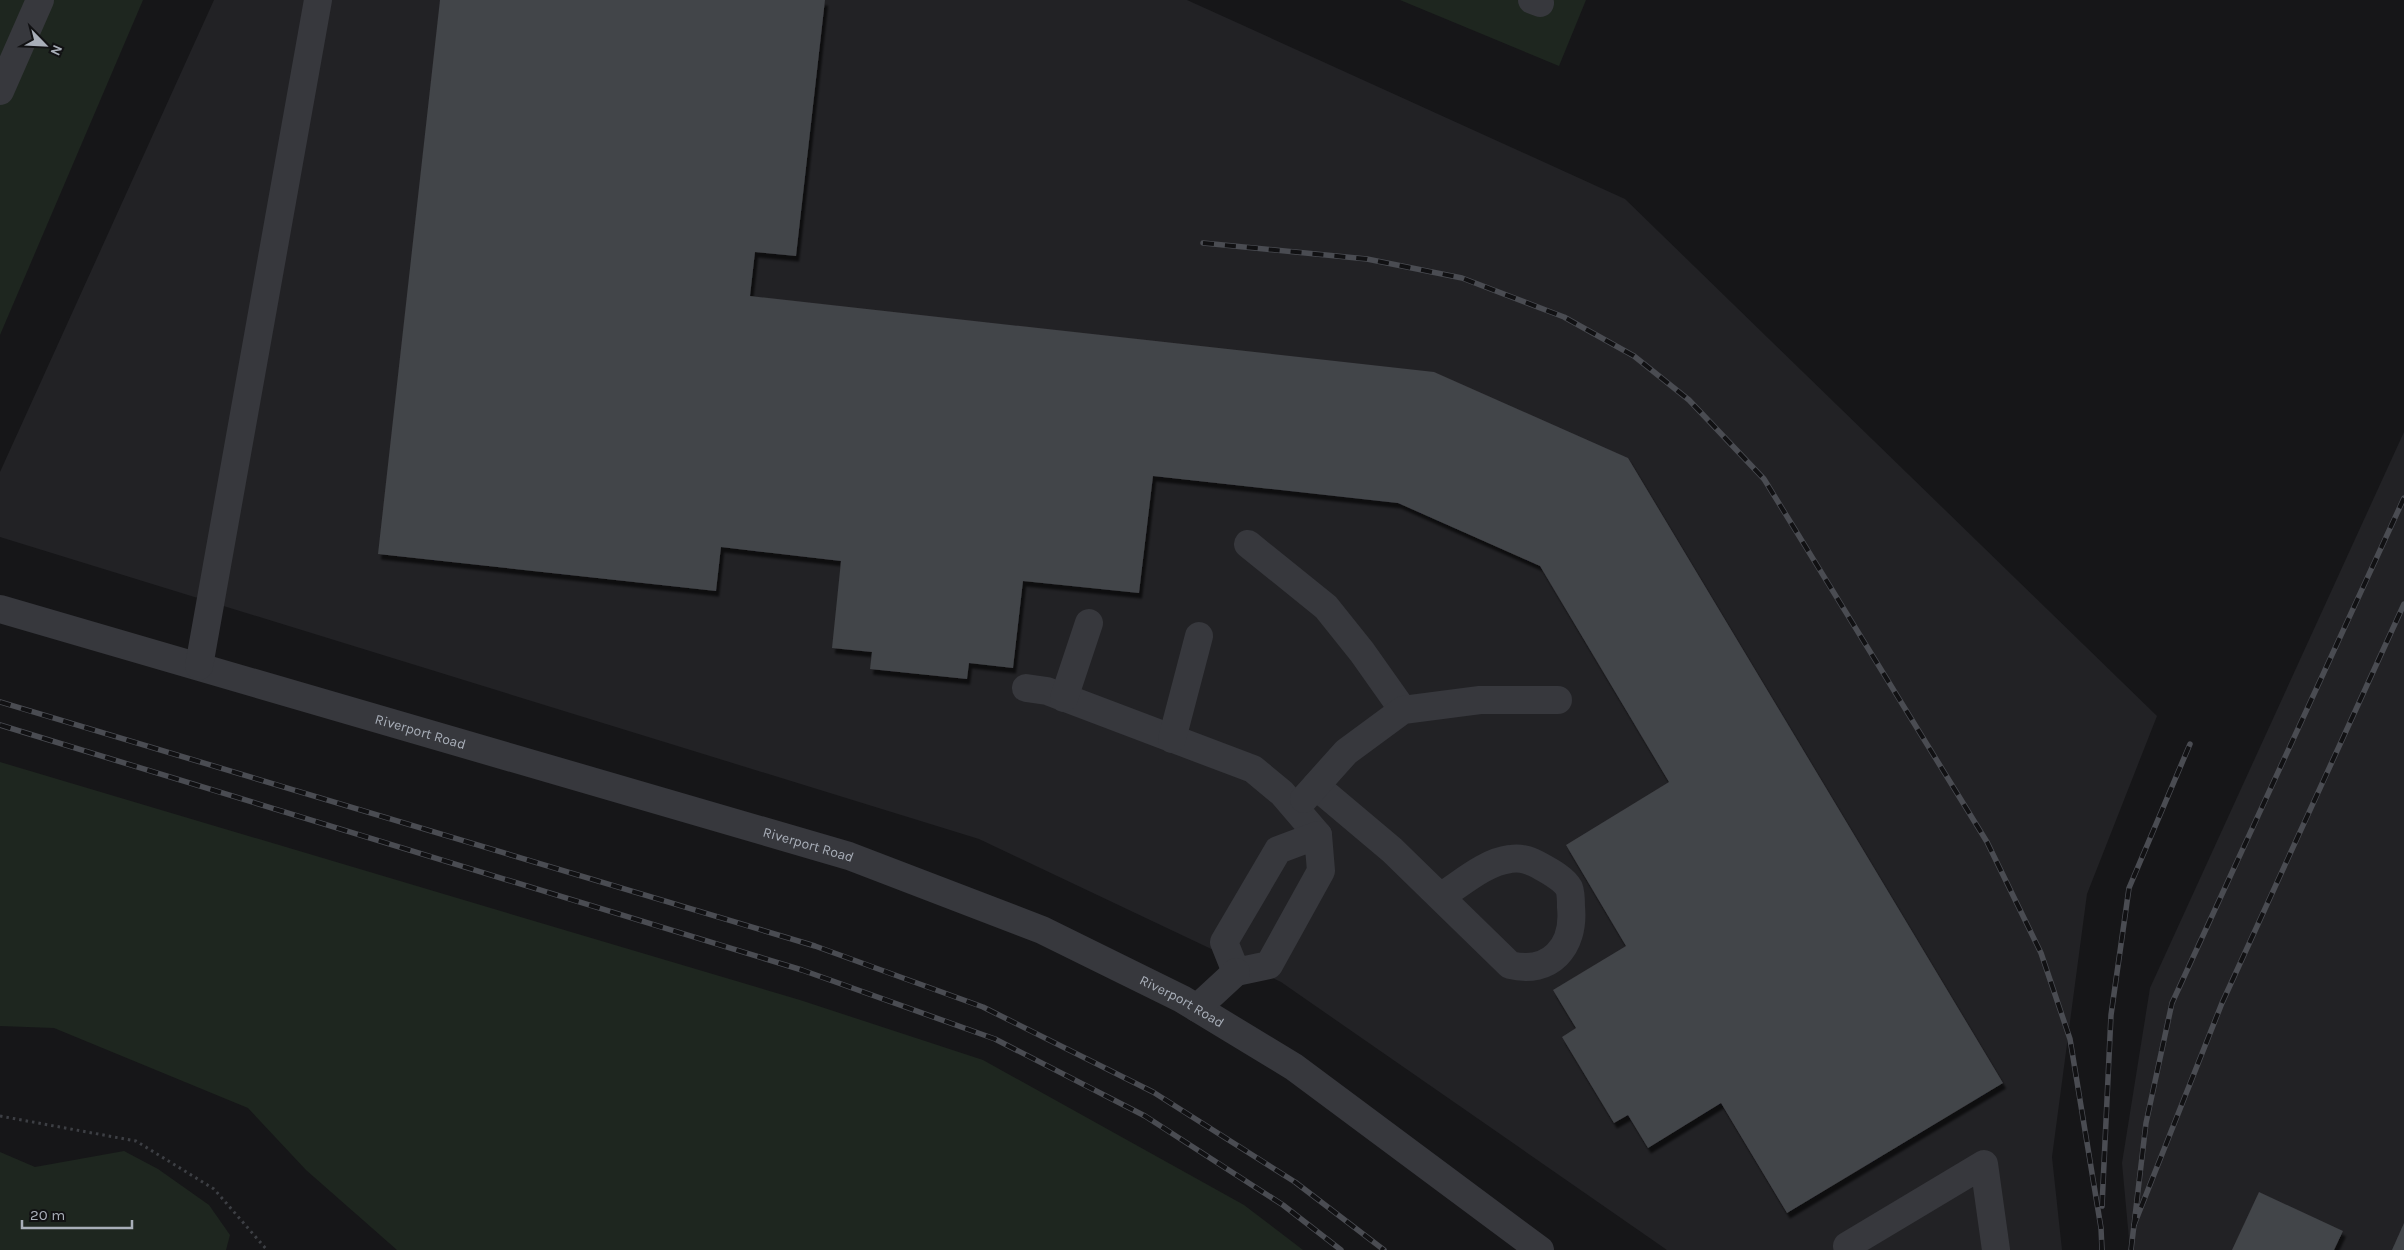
<svg xmlns="http://www.w3.org/2000/svg" width="2404" height="1250" font-family="Karla,sans-serif">
	<style>
		.built { fill: #222225 }
		.green { fill: #1e261f }
		.building { fill: #424448; filter: url(#shadow) }
		.lines { fill: none; stroke-linecap: round; stroke-linejoin: round }
		.path { stroke: #3d3f44; stroke-width: 3; stroke-dasharray: 2.5 4; stroke-linecap: butt }
		.minor { stroke: #37383d; stroke-width: 28 }
		.rail-casing { stroke: #4a4c52; stroke-width: 5.5 }
		.rail { stroke: #111113; stroke-width: 4; stroke-dasharray: 11; stroke-linecap: butt }
		.labels { text-anchor: middle; stroke-width: 5; stroke-linejoin: round; paint-order: stroke }
		.street-label { font-size: 14px; fill: #a8aeb8; stroke: #111113 }
	</style>
	<defs>
		<filter id="shadow"><feDropShadow dx="3" dy="5.5" stdDeviation="1" flood-color="#0009"/></filter>
	</defs>
	<rect width="100%" height="100%" fill="#161618"/>
	<g class="built">
		<path d="M214,0H1187L1625,199L2157,716L2087,894L2052,1157L2062,1250H1667L1281,982L979,839L0,537V472Z"/>
		<path d="M2404,432V1250H2130L2122,1163L2150,988Z"/>
	</g>
	<g class="green">
		<path d="M0,0H143L0,335Z"/>
		<path d="M1400,0H1586L1559,66Z"/>
		<path d="M0,762L800,1000L983,1060L1244,1205L1303,1250H397L306,1170L248,1108L54,1028L0,1026Z"/>
		<path d="M124,1151L158,1169L209,1205L230,1235L226,1250H0V1152L35,1167Z"/>
	</g>
	<g class="building">
		<path d="M440,0H825L796,256L755,252L750,296L1434,372L1628,458L2003,1083L1787,1213L1721,1103L1648,1148L1628,1115L1614,1123L1562,1037L1576,1028L1553,990L1626,946L1566,845L1669,782L1540,566L1398,503L1153,476L1139,593L1023,581L1013,668L969,663L967,679L870,669L872,652L832,648L841,561L721,547L716,591L378,554Z"/>
		<path d="M2259,1192L2343,1231L2334,1250H2232Z"/>
		<path d="M2404,1223V1250H2392Z"/>
	</g>
	<g class="lines">
		<path class="path" d="M0,1116L136,1141L214,1189L267,1250"/>
		<g class="minor">
			<path d="M1532,0L1540,3"/>
			<path d="M0,91L40,0"/>
			<path d="M1248,544L1326,607L1362,652L1403,710"/>
			<path id="s1" d="M0,609L849,856L1042,930L1182,999L1294,1067L1540,1250"/>
			<path d="M199,666L318,0"/>
			<path d="M1026,688L1047,691L1253,769L1282,793L1318,835"/>
			<path d="M1064,698L1089,623"/>
			<path d="M1172,739L1199,636"/>
			<path d="M1316,786L1392,850L1510,965C1550,975 1575,947 1571,907C1571,901 1571,893 1569,888C1564,879 1551,872 1542,867C1531,861 1523,857 1510,859C1485,862 1461,884 1440,897"/>
			<path d="M1304,799L1346,752L1403,710L1480,700H1558"/>
			<path d="M1318,835L1321,871L1269,965L1236,972L1224,942L1278,850Z"/>
			<path d="M1197,1008L1236,972"/>
			<path d="M1853,1250L1847,1246L1984,1164L1996,1250"/>
		</g>
		<g class="rail-casing">
			<g id="rail">
				<path d="M1203,243L1367,259L1462,278L1564,317L1634,356L1689,400L1764,479L1987,842L2041,953L2070,1039L2101,1228L2102,1250"/>
				<path d="M0,702L815,946L983,1007L1153,1092L1295,1182L1384,1250"/>
				<path d="M0,725L802,970L995,1039L1145,1116L1283,1205L1341,1250"/>
				<path d="M2102,1206L2111,1015L2129,888L2190,744"/>
				<path d="M2134,1225L2146,1123L2172,1003L2404,498"/>
				<path d="M2131,1250L2134,1225L2222,1003L2404,604"/>
			</g>
		</g>
		<use href="#rail" class="rail"/>
	</g>
	<g class="labels">
		<g class="street-label">
			<text dy="5" stroke="none"><textPath href="#s1" startOffset="438">Riverport Road</textPath></text>
			<text dy="5" stroke="none"><textPath href="#s1" startOffset="842">Riverport Road</textPath></text>
			<text dy="5" stroke="none"><textPath href="#s1" startOffset="1248">Riverport Road</textPath></text>
		</g>
	</g>
	<g transform="translate(45 45) rotate(114)" stroke="#111113" stroke-width="4" paint-order="stroke">
	<path d="M0-4L9 19L0 12L-9 19Z" fill="#a8aeb8"/>
	<text y="-8" font-size="14" font-weight="bold" text-anchor="middle" fill="#a8aeb8">N</text>
	</g>
	<path d="M22 1220v8h110v-8" fill="none" stroke="#a8aeb8" stroke-width="2.5"/>
	<text x="30" y="1220" font-size="15" fill="#a8aeb8" stroke="#111113" stroke-width="4" paint-order="stroke">20 m</text>
</svg>
